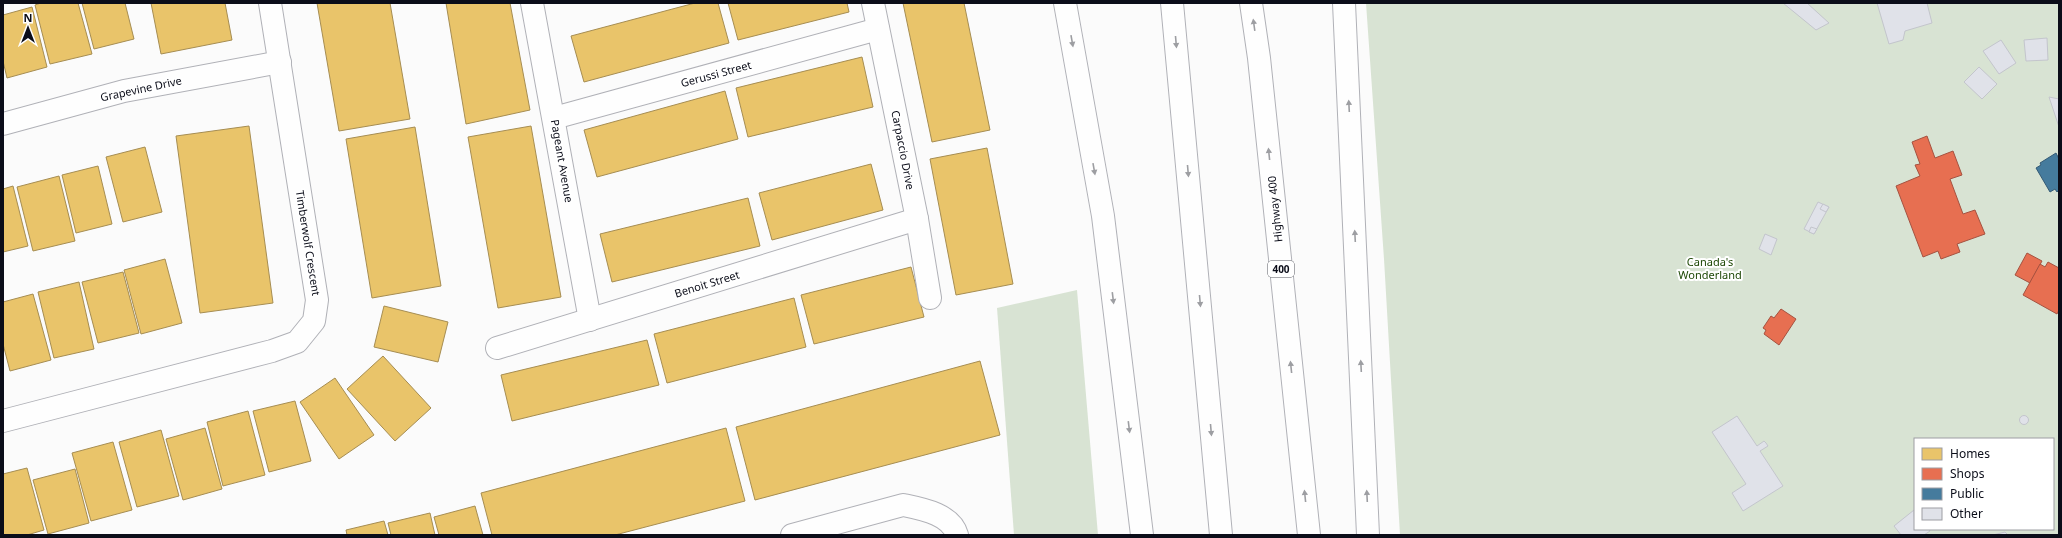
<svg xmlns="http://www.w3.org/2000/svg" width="2062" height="538" font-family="'Noto Sans',sans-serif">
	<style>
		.green { fill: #d8e3d3; fill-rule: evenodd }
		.homes { fill: #e9c46a; stroke: #a68d52 }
		.shops { fill: #e76f51; stroke: #a55240 }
		.public { fill: #457b9d; stroke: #345a75 }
		.building { fill: #e0e2e9; stroke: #c3c5cc }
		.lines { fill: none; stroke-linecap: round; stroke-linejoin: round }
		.street-casing { stroke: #b0b1b7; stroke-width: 24 }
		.highway-casing { stroke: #b0b1b7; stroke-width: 24 }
		.street { stroke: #fefefe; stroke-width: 22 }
		.highway { stroke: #fefefe; stroke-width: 22 }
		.oneway { fill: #9d9ea2 }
		.labels { text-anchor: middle; stroke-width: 4; stroke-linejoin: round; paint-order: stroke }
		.shield { fill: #fff; stroke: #54565e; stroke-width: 1 }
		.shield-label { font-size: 10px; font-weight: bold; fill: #0b0d19 }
		.street-label { font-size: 11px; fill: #0b0d19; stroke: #fff }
		.park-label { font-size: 11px; fill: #1d4805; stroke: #fff }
	</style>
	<rect width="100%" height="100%" fill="#fbfbfb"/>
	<g class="green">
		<path d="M1366,3H2059V535H1400L1384,259ZM1915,439H2053V529H1915Z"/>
		<path d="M1077,290L1098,535H1014L997,308Z"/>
	</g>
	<g class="homes">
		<path d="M41,3H78L92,54L50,64L35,5Z"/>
		<path d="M82,3H125L134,39L94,49Z"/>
		<path d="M151,3H225L232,40L161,54Z"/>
		<path d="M317,3H390L410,119L339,131Z"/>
		<path d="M446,3H510L530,110L466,124Z"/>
		<path d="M695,3H718L729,43L584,82L571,36Z"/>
		<path d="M728,3H847L849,12L738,40Z"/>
		<path d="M903,3H964L990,130L932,142Z"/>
		<path d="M32,7L47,67L7,78L3,61V15Z"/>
		<path d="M862,57L873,107L748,137L736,88Z"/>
		<path d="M725,91L738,139L597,177L584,130Z"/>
		<path d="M249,126L273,303L200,313L176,136Z"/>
		<path d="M531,126L561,297L498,308L468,137Z"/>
		<path d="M415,127L441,286L372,298L346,139Z"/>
		<path d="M145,147L162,212L123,222L106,157Z"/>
		<path d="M987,148L1013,284L956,295L930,159Z"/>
		<path d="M871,164L883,210L772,240L759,193Z"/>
		<path d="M98,166L112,224L76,233L62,175Z"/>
		<path d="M59,176L75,241L33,251L17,187Z"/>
		<path d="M13,186L28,246L3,252V189Z"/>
		<path d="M748,198L760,246L612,282L600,234Z"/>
		<path d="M165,259L182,323L141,334L124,270Z"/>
		<path d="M911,267L924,317L814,344L801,295Z"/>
		<path d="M123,272L139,333L98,343L82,282Z"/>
		<path d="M79,282L94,349L54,358L38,292Z"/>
		<path d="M33,294L51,360L10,371L3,344V302Z"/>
		<path d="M794,298L806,347L667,383L654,334Z"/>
		<path d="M384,306L448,322L438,362L374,347Z"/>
		<path d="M647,340L659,385L512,421L501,375Z"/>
		<path d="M383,356L431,408L395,441L347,389Z"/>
		<path d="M980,361L1000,435L755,500L736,427Z"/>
		<path d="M335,378L374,435L339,459L300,402Z"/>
		<path d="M295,401L311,461L269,472L253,411Z"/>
		<path d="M248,411L265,475L223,486L207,422Z"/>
		<path d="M205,428L222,489L183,500L166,439Z"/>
		<path d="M726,428L745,501L615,535H492L481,493Z"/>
		<path d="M161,430L179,496L137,507L119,442Z"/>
		<path d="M113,442L132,510L91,521L72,453Z"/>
		<path d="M27,468L44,530L27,535H3V474Z"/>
		<path d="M75,469L89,523L48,534L33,480Z"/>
		<path d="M475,506L483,535H439L434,517Z"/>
		<path d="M430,513L435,535H391L388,523Z"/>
		<path d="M384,521L388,535H347L346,530Z"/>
	</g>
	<g class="shops">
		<path d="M1927,136L1935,158L1953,151L1962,175L1950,179L1963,214L1975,210L1985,234L1957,244L1960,252L1941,259L1938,251L1923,257L1896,186L1920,176L1915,165L1920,164L1912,142Z"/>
		<path d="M2027,253L2042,261L2030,283L2015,275Z"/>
		<path d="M2048,262L2059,268V310L2057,314L2023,295L2040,264L2045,267Z"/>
		<path d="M1781,309L1796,319L1779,345L1764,334L1766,330L1763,328L1771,316L1774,318Z"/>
	</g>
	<path class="public" d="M2056,153L2059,159V190L2057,192L2055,189L2050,192L2036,168L2041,165L2040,163Z"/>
	<g class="building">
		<path d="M1783,3H1807L1829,23L1816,30Z"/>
		<path d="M1877,3H1927L1932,23L1905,31L1903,40L1889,44Z"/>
		<path d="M2047,38L2048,60L2026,61L2024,40Z"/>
		<path d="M2001,40L2016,63L1999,74L1983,51Z"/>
		<path d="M1979,67L1997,84L1982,99L1964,82Z"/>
		<path d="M2049,97L2059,99V127Z"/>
		<path d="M1818,202L1829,207L1814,234L1804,229Z"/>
		<path d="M1823,204L1829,207L1826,212L1820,209Z"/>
		<path d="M1811,227L1817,229L1814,234L1809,232Z"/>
		<path d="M1765,234L1777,239L1771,255L1759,249Z"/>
		<circle cx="2024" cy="420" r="4.5"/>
		<path d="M1737,416L1757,446L1764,441L1766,443L1768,446L1760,451L1783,486L1743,511L1732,493L1746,484L1712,432Z"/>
		<path d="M1914,510L1915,529H1929L1930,531L1924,535H1901L1894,526Z"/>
		<path d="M2005,532L2008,535H1993Z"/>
	</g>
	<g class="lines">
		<g class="street-casing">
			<g id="street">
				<path d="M532,3L590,320"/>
				<path d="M873,3L917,219L930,298"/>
				<path d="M554,118L878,29"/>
				<path d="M3,124L124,91L280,62"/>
				<path d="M497,348L917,219"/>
				<path d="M3,421L272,351L297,342L314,321L317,300L270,3"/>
				<path d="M792,535L903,505C922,509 951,514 957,535"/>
			</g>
		</g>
		<g class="highway-casing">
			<g id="highway">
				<path d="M1065,3L1103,216L1142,535"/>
				<path d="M1172,3L1221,535"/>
				<path d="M1251,3L1259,58L1309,535"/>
				<path d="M1344,3L1368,535"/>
			</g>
		</g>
		<use href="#street" class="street"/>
		<use href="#highway" class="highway"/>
	</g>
	<defs><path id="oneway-solid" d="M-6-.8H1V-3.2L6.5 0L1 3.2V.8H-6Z"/></defs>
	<g class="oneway">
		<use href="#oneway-solid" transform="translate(1254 25) rotate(-98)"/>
		<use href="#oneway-solid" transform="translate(1072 41) rotate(80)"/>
		<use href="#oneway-solid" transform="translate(1176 42) rotate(85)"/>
		<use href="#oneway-solid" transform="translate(1349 106) rotate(-93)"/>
		<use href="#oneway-solid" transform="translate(1269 154) rotate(-96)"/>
		<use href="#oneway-solid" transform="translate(1094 169) rotate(80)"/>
		<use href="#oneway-solid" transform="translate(1188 171) rotate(85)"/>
		<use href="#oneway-solid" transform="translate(1355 236) rotate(-93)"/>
		<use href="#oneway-solid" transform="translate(1113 298) rotate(83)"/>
		<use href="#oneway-solid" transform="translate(1200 301) rotate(85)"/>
		<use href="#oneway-solid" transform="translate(1361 366) rotate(-93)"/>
		<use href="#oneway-solid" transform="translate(1291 367) rotate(-96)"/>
		<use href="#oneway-solid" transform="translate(1129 427) rotate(83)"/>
		<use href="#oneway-solid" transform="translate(1211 430) rotate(85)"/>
		<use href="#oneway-solid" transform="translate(1305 496) rotate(-96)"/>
		<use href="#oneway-solid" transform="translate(1367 496) rotate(-93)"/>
	</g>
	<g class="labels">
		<rect class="shield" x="1268" y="261" width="26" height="16" rx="3"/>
		<g class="shield-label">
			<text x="1281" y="273">400</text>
		</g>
		<g class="street-label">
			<text transform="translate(716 74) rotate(-15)" y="4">Gerussi Street</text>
			<text transform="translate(141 89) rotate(-12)" y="4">Grapevine Drive</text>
			<text transform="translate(903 150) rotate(79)" y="4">Carpaccio Drive</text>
			<text transform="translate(562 161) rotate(80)" y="4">Pageant Avenue</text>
			<text transform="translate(1275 209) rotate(-96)" y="4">Highway 400</text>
			<text transform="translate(308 243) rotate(81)" y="4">Timberwolf Crescent</text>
			<text transform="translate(707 284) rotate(-17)" y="4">Benoit Street</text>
		</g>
		<g class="park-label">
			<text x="1710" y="266">Canada's<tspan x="1710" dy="13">Wonderland</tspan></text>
		</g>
	</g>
	<rect width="2062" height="538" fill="none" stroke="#0b0d19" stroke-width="8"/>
	<rect x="1914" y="438" width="140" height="92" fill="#ffffff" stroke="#9d9ea3"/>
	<rect x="1922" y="448" width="20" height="12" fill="#e9c46a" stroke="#9d9ea3"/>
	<text x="1950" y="458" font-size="12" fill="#0b0d19">Homes</text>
	<rect x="1922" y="468" width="20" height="12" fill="#e76f51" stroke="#9d9ea3"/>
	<text x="1950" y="478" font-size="12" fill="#0b0d19">Shops</text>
	<rect x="1922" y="488" width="20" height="12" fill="#457b9d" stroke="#9d9ea3"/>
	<text x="1950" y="498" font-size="12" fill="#0b0d19">Public</text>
	<rect x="1922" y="508" width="20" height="12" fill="#e0e2e9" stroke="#9d9ea3"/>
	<text x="1950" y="518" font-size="12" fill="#0b0d19">Other</text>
	<g transform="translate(28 28)" stroke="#ffffff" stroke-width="3" paint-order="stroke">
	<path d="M0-3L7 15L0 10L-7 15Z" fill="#0b0d19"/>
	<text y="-6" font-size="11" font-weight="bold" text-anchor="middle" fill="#0b0d19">N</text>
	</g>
</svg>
